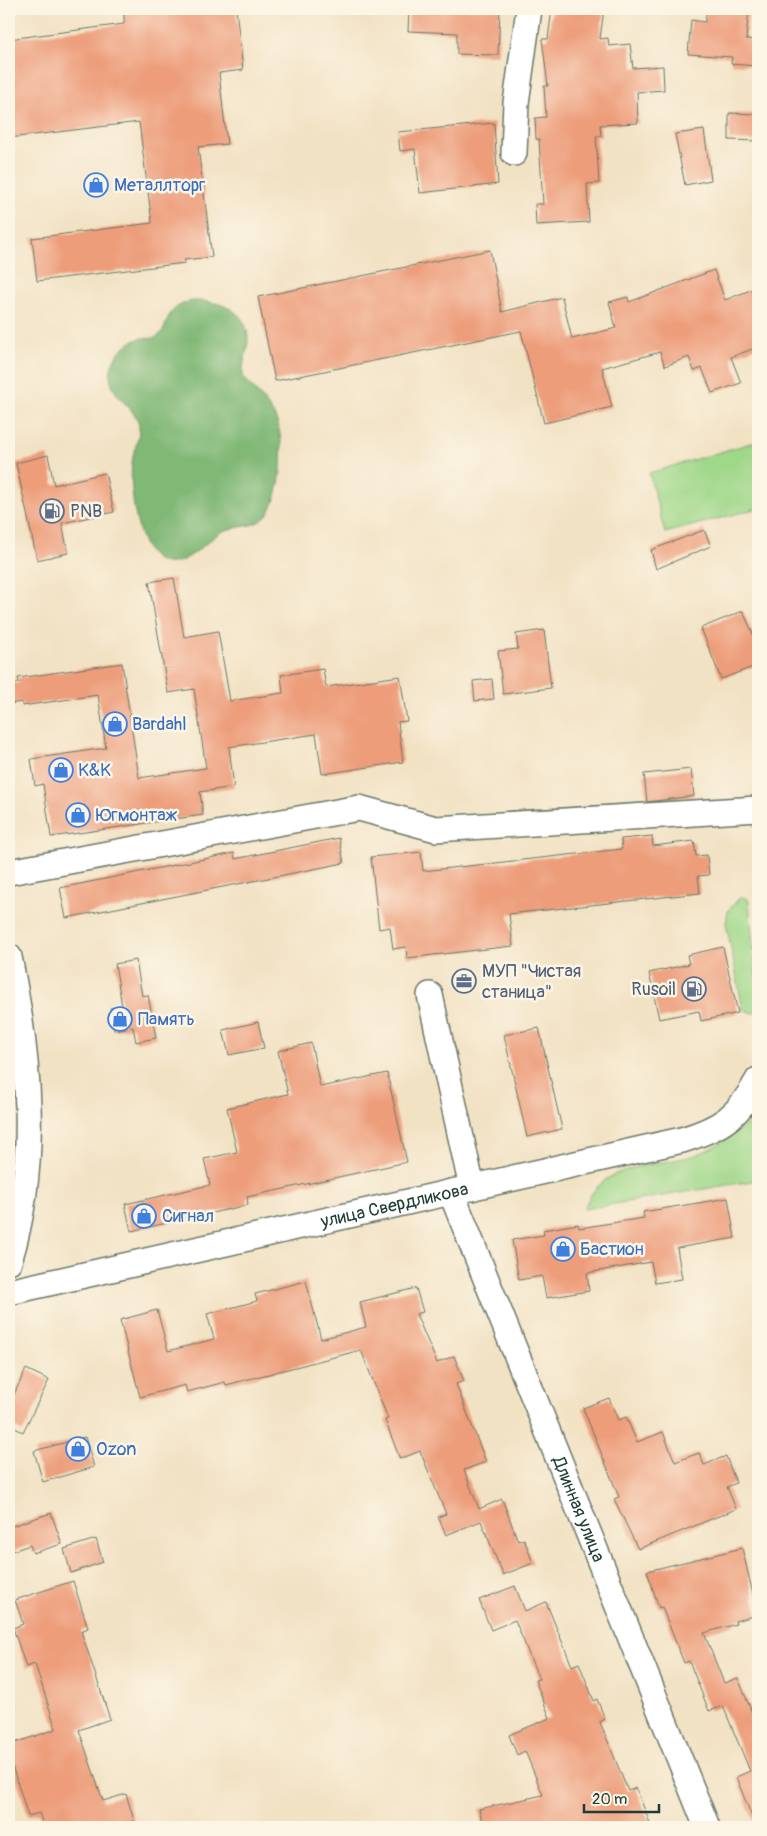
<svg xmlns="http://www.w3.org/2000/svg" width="767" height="1836" font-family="Pangolin,sans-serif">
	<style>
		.green { fill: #a0d88a; stroke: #608a5f }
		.forest { fill: #80b876; stroke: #507a55 }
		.building { fill: #ed9d7a }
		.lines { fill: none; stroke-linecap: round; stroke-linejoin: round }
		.minor-casing { stroke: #697766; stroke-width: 28 }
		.minor { stroke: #fff; stroke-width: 25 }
		.labels { text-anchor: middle; stroke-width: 5; stroke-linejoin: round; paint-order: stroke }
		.shop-label { font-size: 18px; fill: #366cbe; stroke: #fcf5e5; text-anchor: start }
		.service-label { font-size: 18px; fill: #4e5e75; stroke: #fcf5e5; text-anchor: start }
		.street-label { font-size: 18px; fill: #1f3d34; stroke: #fcf5e5 }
	</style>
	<rect width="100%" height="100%" fill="#fcf5e5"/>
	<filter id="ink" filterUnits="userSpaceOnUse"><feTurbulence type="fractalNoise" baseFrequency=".02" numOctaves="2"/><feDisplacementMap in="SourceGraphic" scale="10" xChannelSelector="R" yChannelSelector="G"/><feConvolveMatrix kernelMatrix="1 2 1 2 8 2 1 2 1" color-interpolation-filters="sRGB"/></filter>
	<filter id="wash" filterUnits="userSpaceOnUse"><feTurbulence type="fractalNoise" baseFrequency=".0096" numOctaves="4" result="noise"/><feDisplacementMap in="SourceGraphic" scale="20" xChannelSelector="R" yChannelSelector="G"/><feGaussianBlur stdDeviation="1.12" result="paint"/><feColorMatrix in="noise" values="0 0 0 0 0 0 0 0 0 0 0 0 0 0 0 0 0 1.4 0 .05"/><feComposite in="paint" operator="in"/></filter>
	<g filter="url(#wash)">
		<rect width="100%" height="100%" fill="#f2e2c4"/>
		<g class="green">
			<path d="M758,441V508L665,533L649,473Z"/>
			<path d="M740,897L747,898L749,902L758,1004L757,1012L752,1013L743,1009L726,923L728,911Z"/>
			<path d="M9,1057C17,1094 14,1131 9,1168Z"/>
			<path d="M758,1115V1180L584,1209C603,1158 658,1169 701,1153C722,1144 740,1129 758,1115Z"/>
		</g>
		<path class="forest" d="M192,301C222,300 254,312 247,349C245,359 242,366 243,376C252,388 269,404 275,417C286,439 283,497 266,516C254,530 233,524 218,534C202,545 179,574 156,559C136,547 129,484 132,463C133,451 140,438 139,426C137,404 98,394 114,360C119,349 131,340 143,338C146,337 151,339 154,338C173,331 158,309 192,301Z"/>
		<g id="blocks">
			<g class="building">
				<path d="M124,9H236L243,70L219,73L227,144L198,147L212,257L184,260L185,263L37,281L32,238L152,223L139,122L9,138V39L124,24Z"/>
				<path d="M409,9H500L498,55L457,54V33L408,31Z"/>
				<path d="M552,9H604L600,39L608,38L609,46L630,44L633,68L663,66L664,90L637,92L638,123L600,125L601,136H596L599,183L587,184L589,222L536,225L535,204H543L539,139H536L535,118L546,117L544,86H548L542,39H548Z"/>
				<path d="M707,9H749L746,39L758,40V66L731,64L732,57L688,54L691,20L705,22Z"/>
				<path d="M729,113L758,114V141L729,140Z"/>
				<path d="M494,123L498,184L420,193L415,149L400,151L398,132Z"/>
				<path d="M704,130L711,180L685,185L675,134Z"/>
				<path d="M490,250L502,312L562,297L572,339L616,328L609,302L628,297L629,302L714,270L725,300L758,287V347L731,357L741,383L712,393L702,368L694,371L689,357L665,366L660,352L602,368L612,407L544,423L521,331L275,381L258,297Z"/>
				<path d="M48,455L54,485L105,473L114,512L62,523L68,553L37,560L16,463Z"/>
				<path d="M704,530L711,546L656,569L651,550Z"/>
				<path d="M174,578L184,637L218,631L230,701L283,693L281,675L323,669L326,687L400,676L407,721L398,722L403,762L322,774L316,734L229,747L234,787L200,792L203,815L51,837L43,784L35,786L31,759L106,748L98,695L22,706V702L9,704V684L19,683L18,678L122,663L139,778L206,768L194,689L168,693L149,582Z"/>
				<path d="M743,611L755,639L758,643V665L721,679L701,628Z"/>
				<path d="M544,630L551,688L503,694L498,651L518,649L516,634Z"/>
				<path d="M492,679L494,699L475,701L473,681Z"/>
				<path d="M691,769L694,796L647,802L644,774Z"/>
				<path d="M652,836L653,846L694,841L696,856L707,855L709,875L698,876L700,893L509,914L513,946L407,958L406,947L393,949L390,927L379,929L371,857L421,852L423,871L622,849L621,839Z"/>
				<path d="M339,838L344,863L66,918L60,888L234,853L235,859Z"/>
				<path d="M723,947L738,1013L701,1021L699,1011L659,1019L649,973L689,964L687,955Z"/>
				<path d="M136,960L142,996L148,995L156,1038L136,1042L133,1027L114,1030L110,1008L122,1006L115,964Z"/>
				<path d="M258,1022L264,1048L229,1055L223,1030Z"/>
				<path d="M539,1028L562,1129L527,1137L504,1035Z"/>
				<path d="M311,1043L320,1087L387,1073L407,1162L247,1197L248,1205L131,1231L125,1204L210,1185L204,1159L237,1152L227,1108L288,1094L278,1051Z"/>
				<path d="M728,1198L735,1238L677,1248L682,1279L655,1283L651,1262L587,1273L589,1291L546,1298L542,1276L519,1280L512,1240L544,1235L543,1230L578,1224L579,1228L644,1218L643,1212Z"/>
				<path d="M306,1281L321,1339L366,1327L360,1302L416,1288L423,1312L416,1314L437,1363L454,1356L464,1381L456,1384L486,1462L464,1470L479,1509L502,1499L518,1541L524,1539L533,1563L503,1575L481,1521L446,1535L438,1517L446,1514L420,1451L400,1459L385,1420L388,1419L361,1350L226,1385L225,1382L187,1392L185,1385L140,1397L120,1320L157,1310L168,1351L214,1339L207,1314L257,1301L255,1294Z"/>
				<path d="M26,1369L49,1380L23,1432L9,1425V1405Z"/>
				<path d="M609,1398L618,1420L626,1417L637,1442L663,1432L675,1462L699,1453L704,1465L726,1456L736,1483L727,1487L736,1509L638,1549L614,1499L619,1497L583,1408Z"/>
				<path d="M85,1437L94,1467L43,1482L34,1451Z"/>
				<path d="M51,1513L62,1544L33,1553L30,1545L9,1552V1527Z"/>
				<path d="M96,1539L103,1562L71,1573L64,1549Z"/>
				<path d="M742,1548L758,1615L735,1621L736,1624L704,1633L724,1683L738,1678L753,1715L758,1713V1827H756L736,1777L750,1771L723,1706L709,1711L689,1661L684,1663L662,1607L659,1608L647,1571Z"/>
				<path d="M73,1581L88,1628L81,1631L110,1719L79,1730L103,1801L126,1794L136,1827H44L39,1813L28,1816L9,1756V1745L56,1729L35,1664L26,1667L13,1628L23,1624L15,1600Z"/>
				<path d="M515,1586L525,1611L546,1602L572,1666L579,1663L594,1701L597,1699L605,1719L600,1722L628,1791L636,1788L650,1823L638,1827H484L479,1809L543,1795L525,1751L517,1755L509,1735L550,1718L535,1680L539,1679L515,1620L491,1630L479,1600Z"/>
			</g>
		</g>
	</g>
	<g filter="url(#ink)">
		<use href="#blocks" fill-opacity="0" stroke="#697766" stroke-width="1"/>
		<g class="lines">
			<g class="minor-casing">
				<g id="minor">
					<path d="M514,153L516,103L529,9"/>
					<path d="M9,872L359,808L436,829L758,809"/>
					<path d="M9,957C29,1058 40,1161 9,1261"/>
					<path d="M430,995L472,1188"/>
					<path id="s1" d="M451,1192L707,1827"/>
					<path id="s2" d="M9,1292L682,1140C721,1128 738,1117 758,1080"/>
				</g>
			</g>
			<use href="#minor" class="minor"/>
		</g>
	</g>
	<defs>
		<g id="shop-ring" transform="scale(1.25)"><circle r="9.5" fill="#fcf5e5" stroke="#3f7fe0" stroke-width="1.5"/><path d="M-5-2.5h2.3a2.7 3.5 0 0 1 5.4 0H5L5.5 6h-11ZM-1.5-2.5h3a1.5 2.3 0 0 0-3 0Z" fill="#3f7fe0"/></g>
		<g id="fuel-ring" transform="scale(1.25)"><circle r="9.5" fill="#fcf5e5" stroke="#5c6f8a" stroke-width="1.5"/><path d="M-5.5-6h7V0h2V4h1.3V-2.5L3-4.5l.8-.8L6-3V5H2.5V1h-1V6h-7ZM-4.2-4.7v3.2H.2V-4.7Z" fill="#5c6f8a"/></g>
		<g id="office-ring" transform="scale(1.25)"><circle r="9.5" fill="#fcf5e5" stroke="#5c6f8a" stroke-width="1.5"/><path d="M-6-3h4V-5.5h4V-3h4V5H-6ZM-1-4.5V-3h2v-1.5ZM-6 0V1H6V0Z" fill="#5c6f8a"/></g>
	</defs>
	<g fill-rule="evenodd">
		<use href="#shop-ring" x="96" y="185"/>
		<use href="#fuel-ring" x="52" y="511"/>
		<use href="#shop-ring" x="115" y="724"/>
		<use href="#shop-ring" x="61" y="770"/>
		<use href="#shop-ring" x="78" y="815"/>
		<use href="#office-ring" x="464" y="981"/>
		<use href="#fuel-ring" x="694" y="989"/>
		<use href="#shop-ring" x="120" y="1019"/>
		<use href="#shop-ring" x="144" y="1216"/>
		<use href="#shop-ring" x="563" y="1249"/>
		<use href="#shop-ring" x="78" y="1449"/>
	</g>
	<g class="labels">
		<g class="shop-label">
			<text x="114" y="191">Металлторг</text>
			<text x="132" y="730">Bardahl</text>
			<text x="78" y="776">K&amp;K</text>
			<text x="96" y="821">Югмонтаж</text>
			<text x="138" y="1025">Память</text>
			<text x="162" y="1222">Сигнал</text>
			<text x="580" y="1255">Бастион</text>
			<text x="96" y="1455">Ozon</text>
		</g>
		<g class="service-label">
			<text x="70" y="517">PNB</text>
			<text x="482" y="977">МУП "Чистая<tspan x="482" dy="21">станица"</tspan></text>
			<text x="676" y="995" text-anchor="end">Rusoil</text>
		</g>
		<g class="street-label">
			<text dy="6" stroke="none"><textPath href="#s2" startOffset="395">улица Свердликова</textPath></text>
			<text dy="6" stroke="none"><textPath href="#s1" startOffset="342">Длинная улица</textPath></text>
		</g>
	</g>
	<rect width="767" height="1836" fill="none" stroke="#fcf5e5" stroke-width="30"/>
	<path d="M584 1804v8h75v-8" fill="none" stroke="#1f3d34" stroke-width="2.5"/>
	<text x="592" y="1804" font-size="15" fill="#1f3d34" stroke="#fcf5e5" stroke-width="4" paint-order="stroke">20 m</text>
</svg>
